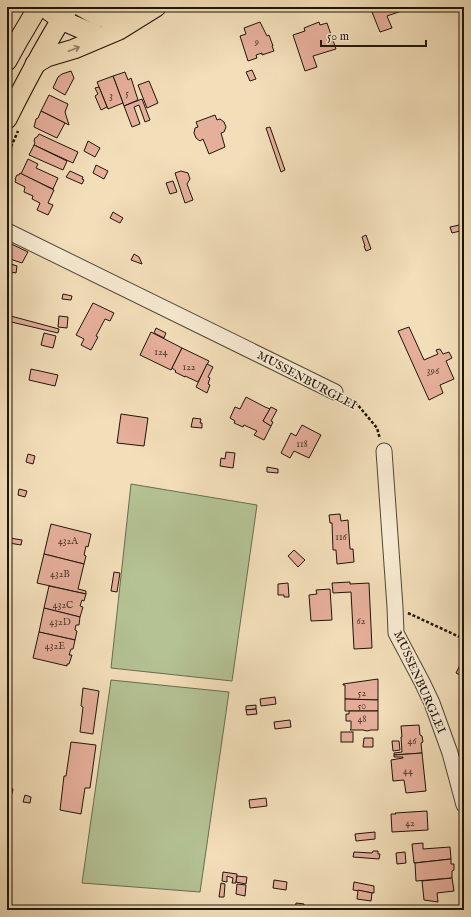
<svg xmlns="http://www.w3.org/2000/svg" width="471" height="917" font-family="'IM FELL English',serif">
	<style>
		.green { fill: #b4c294; stroke: #696c4e }
		.building { fill: #e6af9b; stroke: #1e1509 }
		.lines { fill: none; stroke-linecap: round; stroke-linejoin: round }
		.minor-casing { stroke: #534735; stroke-width: 17 }
		.major-casing { stroke: #1e1509; stroke-width: 21 }
		.path { stroke: #1e1509; stroke-width: 2.5; stroke-dasharray: 3 2; stroke-linecap: butt }
		.minor { stroke: #f7ead2; stroke-width: 15 }
		.major { stroke: #f2deb9; stroke-width: 19 }
		.oneway { stroke: #93846a }
		.labels { text-anchor: middle; stroke-width: 3; stroke-linejoin: round; paint-order: stroke }
		.number-label { font-size: 10px; fill: #503c2e }
		.street-label { font-size: 12px; fill: #1e1509; stroke: #f7ead2 }
	</style>
	<rect width="100%" height="100%" fill="#f2deb9"/>
	<filter id="stains"><feTurbulence type="fractalNoise" baseFrequency=".005" numOctaves="4"/><feColorMatrix values="0 0 0 0 .2 0 0 0 0 .09 0 0 0 0 .02 0 0 0 .5 -.17"/></filter>
	<radialGradient id="worn" r=".72"><stop offset=".6" stop-color="#630" stop-opacity="0"/><stop offset="1" stop-color="#630" stop-opacity=".3"/></radialGradient>
	<g class="green">
		<path d="M131,484L257,505L232,681L111,668Z"/>
		<path d="M111,680L229,692L200,892L82,883Z"/>
	</g>
	<g class="building">
		<path d="M370,7H413L387,16L392,28L380,32Z"/>
		<path d="M260,22L267,36L269,35L273,46H272L274,51L262,55V53L256,55L257,58L248,61L240,36L246,34L244,28Z"/>
		<path d="M319,22L320,25L327,23L336,49L313,56L317,67L305,71L293,35L305,31L304,28Z"/>
		<path d="M252,70L256,79L250,81L246,72Z"/>
		<path d="M71,71L74,78L65,95L53,88L58,77L62,74Z"/>
		<path d="M125,72L128,80L131,78L138,100L124,106L113,76Z"/>
		<path d="M113,76L123,103L108,109L97,82Z"/>
		<path d="M149,81L158,103L147,108L138,85Z"/>
		<path d="M99,87L107,107L101,110L95,96L98,94L95,88Z"/>
		<path d="M49,95L68,104L65,112L69,125L41,111Z"/>
		<path d="M142,99L150,120L145,122L139,105L134,107L140,124L132,127L124,106Z"/>
		<path d="M41,111L65,123L57,138L34,127L36,119L38,118Z"/>
		<path d="M215,115L217,120L220,119L224,122L226,127L224,132L221,133L225,147L209,154L203,139L200,141L196,138L194,133L195,128L198,127L196,122Z"/>
		<path d="M270,127L285,170L281,172L266,128Z"/>
		<path d="M39,134L78,152L73,163L34,145L35,143L34,141L35,138L37,137Z"/>
		<path d="M88,141L100,148L95,157L84,151Z"/>
		<path d="M34,145L67,161L63,170L29,155Z"/>
		<path d="M28,159L38,164L36,168L58,178L53,189L21,174Z"/>
		<path d="M96,165L108,171L104,179L93,173Z"/>
		<path d="M70,171L83,177L82,179L84,180L82,184L66,177Z"/>
		<path d="M181,171L188,173L190,179L187,184L193,200L185,203L175,173Z"/>
		<path d="M20,173L54,190L48,203L53,205L48,215L37,210L40,203L32,199L33,196L24,192L25,187L15,182L16,180L15,179L17,175H19Z"/>
		<path d="M173,181L177,192L170,194L166,183Z"/>
		<path d="M113,212L123,218L120,223L110,218Z"/>
		<path d="M464,224V230L452,233L450,227Z"/>
		<path d="M366,235L371,249L366,251L364,246H365L362,237Z"/>
		<path d="M7,242L28,252L22,263L7,258Z"/>
		<path d="M134,254L139,257L142,264L131,260Z"/>
		<path d="M7,258L9,259L8,263L17,266L16,273L7,271Z"/>
		<path d="M7,271L12,273L9,283L7,282Z"/>
		<path d="M63,294L72,296L71,300L62,299Z"/>
		<path d="M93,303L114,313L110,321L105,319L96,336L98,337L91,350L81,345L84,339L76,335Z"/>
		<path d="M7,315L59,329L58,333L7,321Z"/>
		<path d="M59,316L68,317L67,328L58,327Z"/>
		<path d="M409,327L424,360L438,354L436,350L440,349L443,354L449,352L452,358L446,361L454,379L440,385L443,393L429,400L398,331Z"/>
		<path d="M156,328L166,333L164,338L154,333Z"/>
		<path d="M151,332L182,348L171,370L140,355Z"/>
		<path d="M44,333L56,336L53,348L41,345Z"/>
		<path d="M182,348L209,361L198,382L185,376V377L175,372L176,371L172,368Z"/>
		<path d="M207,364L213,367L208,377L210,378L208,384L210,385L207,393L196,387Z"/>
		<path d="M31,369L58,375L55,386L29,380Z"/>
		<path d="M246,397L265,407L270,409L263,421L271,426L264,440L254,435L257,431L244,425L243,427L234,423L235,421L230,418L235,407L240,409Z"/>
		<path d="M271,407L277,410L271,421L273,422L271,426L263,421Z"/>
		<path d="M121,414L148,418L144,446L117,443Z"/>
		<path d="M193,418L201,419L200,423H202V428L191,427Z"/>
		<path d="M302,425L321,435L309,458L294,451L290,458L281,453L291,433L296,436Z"/>
		<path d="M226,452L235,453L233,468L220,466L221,458L225,459Z"/>
		<path d="M28,454L35,456L33,464L26,462Z"/>
		<path d="M267,467L278,469V473L267,472Z"/>
		<path d="M19,489L27,491L25,497L18,495Z"/>
		<path d="M340,514L341,521L348,520L350,549H353L354,562L337,564L336,550H333L332,523H330L329,515Z"/>
		<path d="M51,524L91,534L88,547L86,546L84,555L86,556L84,564L44,554Z"/>
		<path d="M10,538L22,540L21,545L9,543Z"/>
		<path d="M294,550L305,560L298,567L288,556Z"/>
		<path d="M44,554L84,564L78,589L86,591V594L37,583Z"/>
		<path d="M114,572L120,573L117,592L111,591Z"/>
		<path d="M350,582V584L369,583L372,648L354,649L351,592L333,593L332,583Z"/>
		<path d="M288,583L289,597H284V595H278V584Z"/>
		<path d="M49,586L86,594L84,601L82,600L80,606L83,607L80,617L44,608Z"/>
		<path d="M330,589L332,620L311,621L309,595L317,594L316,590Z"/>
		<path d="M44,608L80,617L79,625H76L75,630L77,631L75,640L39,632Z"/>
		<path d="M39,632L75,640L73,649H71L69,655H72L69,664H67V666L33,658Z"/>
		<path d="M464,657V677L456,673Z"/>
		<path d="M463,678H464V688L462,687L463,684L462,683Z"/>
		<path d="M378,679V700L345,699V685H343V684Z"/>
		<path d="M83,688L99,691L93,734L80,732L83,707L81,706Z"/>
		<path d="M275,697L276,704L261,706L260,699Z"/>
		<path d="M345,699L378,700V711H345Z"/>
		<path d="M256,705V709L246,710V706Z"/>
		<path d="M256,709L257,714L247,715L246,710Z"/>
		<path d="M349,711H378V730H371L367,731L363,730H350L351,729V721H346V714H349Z"/>
		<path d="M290,720L291,727L275,729L274,722Z"/>
		<path d="M419,725L420,735L422,736L423,742L421,743L422,753L394,755V753L402,752L401,737H402L401,726Z"/>
		<rect x="341" y="732" width="12" height="10"/>
		<path d="M364,738H373V747H363Z"/>
		<path d="M392,741H399L400,750L393,751Z"/>
		<path d="M71,742L96,745L90,788H85L81,814L60,810L64,776H66Z"/>
		<path d="M422,753L426,791L406,793L404,780L393,781L391,760L403,758V757H394V755Z"/>
		<path d="M7,787L13,789L11,797L7,796Z"/>
		<path d="M25,795L31,797L30,803L23,802Z"/>
		<path d="M266,798L267,806L250,808L249,800Z"/>
		<path d="M427,811L428,830L392,832L391,814H396L395,813Z"/>
		<path d="M375,832V839L356,841L355,834Z"/>
		<path d="M423,843V849L450,847L451,859L414,863L412,844Z"/>
		<path d="M373,851H378V854H380L379,859L353,857L354,852L372,853Z"/>
		<path d="M405,852L406,863L397,864L396,853Z"/>
		<path d="M451,859V864H454V870L452,871V878L416,881L415,863Z"/>
		<path d="M223,872L237,874L236,883H232L233,878L227,876V882L222,881Z"/>
		<path d="M237,876L247,877L246,884L236,882Z"/>
		<path d="M452,878L454,891L437,893L438,902L424,900L422,881Z"/>
		<path d="M274,880L287,882L286,890L273,888Z"/>
		<path d="M354,882L374,886V893L353,890Z"/>
		<path d="M221,883L225,884L224,897H219Z"/>
		<path d="M237,884L246,885L245,896L236,894Z"/>
		<path d="M358,890L372,893L371,901L357,899Z"/>
		<path d="M296,903L304,904L303,910H295Z"/>
	</g>
	<g class="lines">
		<g class="minor-casing">
			<g id="minor">
				<path d="M7,231L335,392"/>
				<path d="M384,451L395,607L396,633L422,682L432,703L450,753L464,805"/>
			</g>
		</g>
		<g class="major-casing">
			<g id="major">
				<path d="M44,7L61,20L101,37"/>
				<path d="M82,7L98,16L109,19L138,12"/>
				<path d="M7,61L18,41L38,7"/>
				<path d="M35,64L47,57L74,49L119,30L156,7"/>
				<path d="M7,119C26,81 46,43 69,7"/>
			</g>
		</g>
		<g class="path">
			<path d="M7,156L18,131"/>
			<path d="M346,398L357,404L377,428L380,439"/>
			<path d="M408,613L464,639"/>
		</g>
		<use href="#minor" class="minor"/>
		<use href="#major" class="major"/>
	</g>
	<defs><path id="oneway-shaft" d="M-6 0H5M1.5-3L5.5 0L1.5 3" fill="none" stroke-width="1.6" stroke-linecap="round" stroke-linejoin="round"/></defs>
	<use class="oneway" href="#oneway-shaft" transform="translate(74 49) rotate(-21)"/>
	<g class="labels">
		<g class="number-label">
			<text x="257" y="45">9</text>
			<text x="127" y="96">5</text>
			<text x="111" y="99">3</text>
			<text x="161" y="355">124</text>
			<text x="189" y="370">122</text>
			<text x="433" y="374">396</text>
			<text x="302" y="447">118</text>
			<text x="341" y="540">116</text>
			<text x="68" y="544">432A</text>
			<text x="60" y="577">432B</text>
			<text x="63" y="608">432C</text>
			<text x="361" y="624">62</text>
			<text x="60" y="625">432D</text>
			<text x="55" y="649">432E</text>
			<text x="362" y="696">52</text>
			<text x="362" y="709">50</text>
			<text x="362" y="722">48</text>
			<text x="412" y="744">46</text>
			<text x="408" y="774">44</text>
			<text x="410" y="826">42</text>
		</g>
		<g class="street-label">
			<text transform="translate(307 380) rotate(28)" y="4">MUSSENBURGLEI</text>
			<text transform="translate(420 682) rotate(66)" y="4">MUSSENBURGLEI</text>
		</g>
	</g>
	<rect width="471" height="917" fill="none" stroke="#f2deb9" stroke-width="24"/>
	<rect x="8" y="8" width="455" height="901" fill="none" stroke="#1e1509" stroke-width="2"/>
	<rect x="12" y="12" width="447" height="893" fill="none" stroke="#1e1509"/>
	<path d="M321 40v6h105v-6" fill="none" stroke="#1e1509" stroke-width="2"/>
	<text x="327" y="40" font-size="12" fill="#1e1509" stroke="#f7ead2" stroke-width="3" paint-order="stroke">50 m</text>
	<rect width="100%" height="100%" filter="url(#stains)"/>
	<rect width="100%" height="100%" fill="url(#worn)"/>
</svg>
